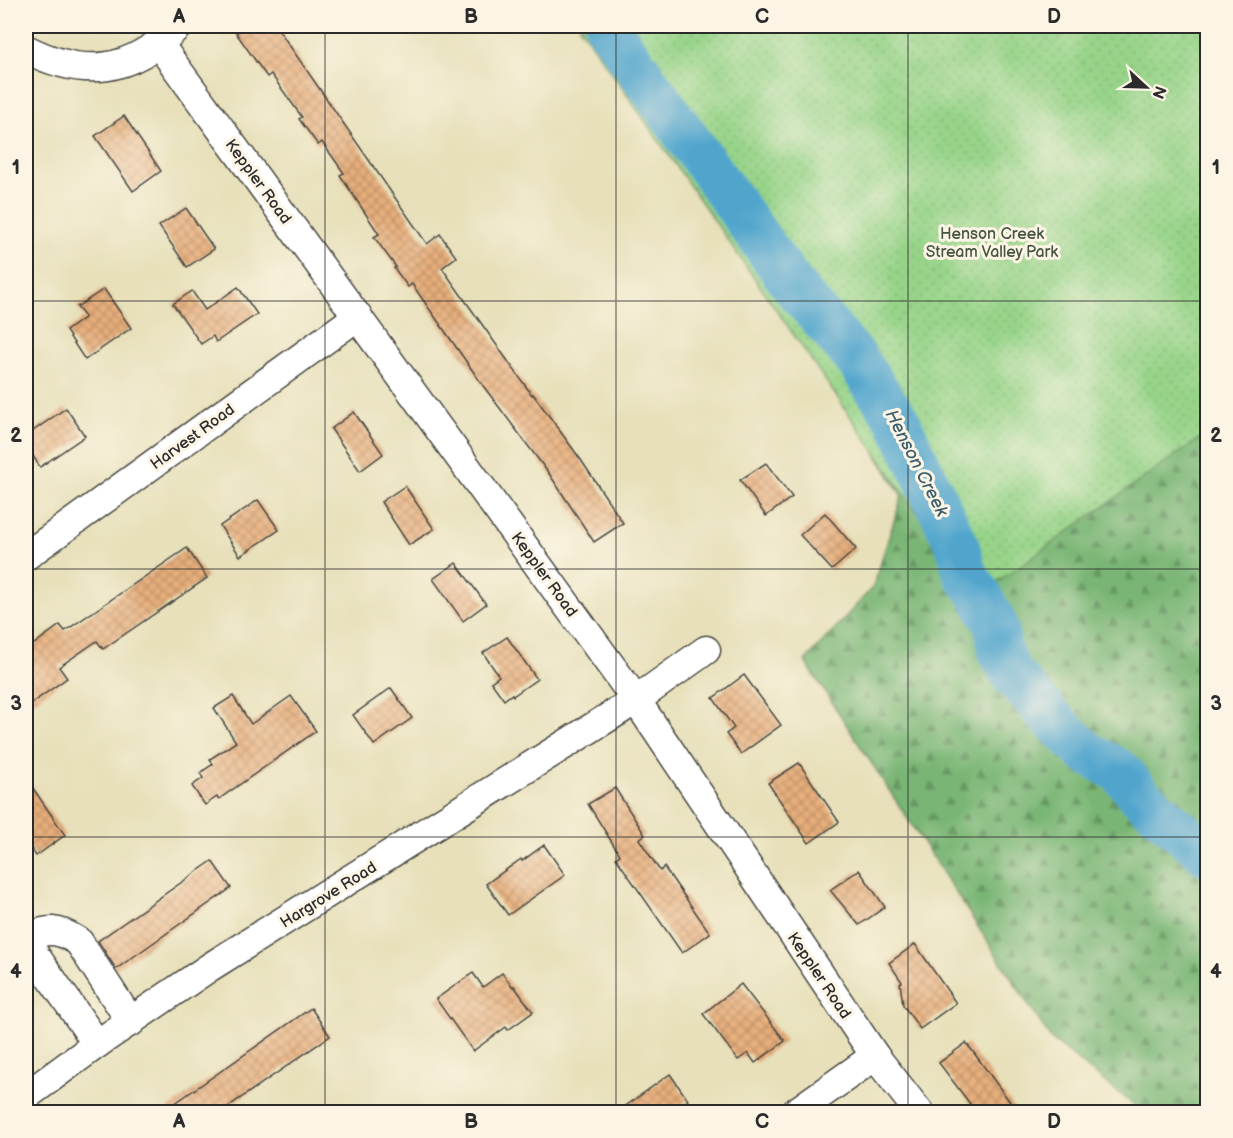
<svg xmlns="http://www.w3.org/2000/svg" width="1233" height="1138" font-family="'Balsamiq Sans',sans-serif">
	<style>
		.forest { fill: url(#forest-firs); stroke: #527050; stroke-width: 1.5 }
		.park { fill: url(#park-dots); stroke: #61805a; stroke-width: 1.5 }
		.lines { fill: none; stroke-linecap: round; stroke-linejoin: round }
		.river { stroke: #51a5cd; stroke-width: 44 }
		.building { fill: url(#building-cross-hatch) }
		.minor-casing { stroke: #474640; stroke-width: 31 }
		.minor { stroke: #fff; stroke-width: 28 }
		.grid { fill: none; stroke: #2b2b2b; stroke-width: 1.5; stroke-opacity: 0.55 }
		.labels { text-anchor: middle; stroke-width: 6; stroke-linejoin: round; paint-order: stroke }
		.street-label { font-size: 16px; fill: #2b2b2b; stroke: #fcf5e5 }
		.park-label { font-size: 16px; fill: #465542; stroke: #fcf5e5 }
		.water-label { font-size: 18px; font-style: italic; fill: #3a5c6c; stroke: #fcf5e5 }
		.neatline { fill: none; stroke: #2b2b2b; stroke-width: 2 }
		.grid-label { font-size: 20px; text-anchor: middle; font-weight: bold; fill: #2b2b2b }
	</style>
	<defs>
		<pattern id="forest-firs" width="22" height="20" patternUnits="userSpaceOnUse" patternTransform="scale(1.5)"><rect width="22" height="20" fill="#79b675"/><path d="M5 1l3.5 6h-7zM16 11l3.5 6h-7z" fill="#639460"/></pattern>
		<pattern id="park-dots" width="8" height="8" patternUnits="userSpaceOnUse" patternTransform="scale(1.5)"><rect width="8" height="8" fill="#97d489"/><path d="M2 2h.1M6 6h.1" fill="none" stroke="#82b676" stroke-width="1.8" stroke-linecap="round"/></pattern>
		<pattern id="building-cross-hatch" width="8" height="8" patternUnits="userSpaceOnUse" patternTransform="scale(1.5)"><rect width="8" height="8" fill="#e8af7c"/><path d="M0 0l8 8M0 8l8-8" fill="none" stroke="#bc8f66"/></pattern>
	</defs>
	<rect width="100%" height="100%" fill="#fcf5e5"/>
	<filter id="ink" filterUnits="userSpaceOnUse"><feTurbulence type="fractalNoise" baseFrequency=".0167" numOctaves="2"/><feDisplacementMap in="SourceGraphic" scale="12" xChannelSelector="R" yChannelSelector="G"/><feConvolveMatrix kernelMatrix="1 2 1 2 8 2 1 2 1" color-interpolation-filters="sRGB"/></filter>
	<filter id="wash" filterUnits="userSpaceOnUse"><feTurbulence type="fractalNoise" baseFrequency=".008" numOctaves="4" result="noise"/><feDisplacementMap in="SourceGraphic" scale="24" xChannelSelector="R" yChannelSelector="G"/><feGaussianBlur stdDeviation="1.35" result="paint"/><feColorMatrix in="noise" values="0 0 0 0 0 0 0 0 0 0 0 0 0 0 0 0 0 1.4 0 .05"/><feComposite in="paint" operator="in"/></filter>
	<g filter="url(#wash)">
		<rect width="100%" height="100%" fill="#e7e0ba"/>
		<path class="forest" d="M1207,26V1112H1143L1051,1039L805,661L873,587L902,496L825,371Z"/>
		<path class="park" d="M579,26H1207V433L976,597Z"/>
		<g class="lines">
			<path class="river" d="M607,26L794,287L854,356L898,421L958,547L965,574L978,592L996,625L1000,651L1011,673L1051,718L1087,753L1120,771L1139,795L1208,855"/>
		</g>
		<g id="blocks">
			<g class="building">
				<path d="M246,26H276L427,244L440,234L456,257L442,268L532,395L533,394L581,460L623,523L594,542L550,475L484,387L412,284L408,287L394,268L396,267L374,237L379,234L340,175L344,173L322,142L318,145L299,119L302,117L271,74L267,77L236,33Z"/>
				<path d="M124,116L161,171L133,191L95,136Z"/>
				<path d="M186,208L214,249L187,267L159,226Z"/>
				<path d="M238,287L257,314L216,342L213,336L201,344L173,304L192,291L205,310Z"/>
				<path d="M104,289L131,328L85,360L66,331L85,317L77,307Z"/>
				<path d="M66,408L85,436L40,467L26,445V436Z"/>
				<path d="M354,412L383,454L360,471L331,429Z"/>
				<path d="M766,463L792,497L766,516L740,480Z"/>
				<path d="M405,486L434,529L409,545L381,502Z"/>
				<path d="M258,500L279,530L240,556L220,526Z"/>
				<path d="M825,513L856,549L832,570L800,535Z"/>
				<path d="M187,548L207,578L103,649L97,641L59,667L67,678L26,707V650L60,625L65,631Z"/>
				<path d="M456,563L486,604L463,621L433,579Z"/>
				<path d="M507,637L537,679L513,696L512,694L504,700L491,682L499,676L483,653Z"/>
				<path d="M744,675L781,725L741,754L726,734L734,728L713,698Z"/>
				<path d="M391,688L412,718L374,745L353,715Z"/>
				<path d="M233,696L251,724L291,696L316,731L219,799L217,797L205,805L192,786L203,778L200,773L213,764L210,759L236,742L214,708Z"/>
				<path d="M799,763L839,822L809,843L768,783Z"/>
				<path d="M26,778L65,835L36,856L26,841Z"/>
				<path d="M615,788L645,835L639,839L660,871L664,867L710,933L682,953L616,858L620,855L588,804Z"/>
				<path d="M544,845L565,875L508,915L486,884L521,859L522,861Z"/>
				<path d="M212,861L231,888L116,969L98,941Z"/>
				<path d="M859,870L885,907L859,925L830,890Z"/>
				<path d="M915,944L956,1003L920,1029L903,1005L900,983L902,982L889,963Z"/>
				<path d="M473,973L483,987L502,973L513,987L514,986L533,1012L508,1030L506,1027L473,1051L436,999Z"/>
				<path d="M741,984L785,1041L755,1063L748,1053L738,1060L703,1014Z"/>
				<path d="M311,1008L330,1036L219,1113H161Z"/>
				<path d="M966,1043L974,1053L1018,1113H977L939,1063Z"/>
				<path d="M670,1074L688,1100L670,1113H616Z"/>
			</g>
		</g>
	</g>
	<g filter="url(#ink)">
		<use href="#blocks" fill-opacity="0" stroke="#474640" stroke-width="1.5"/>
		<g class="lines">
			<g class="minor-casing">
				<g id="minor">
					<path d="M159,44L636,700L875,1056L919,1112"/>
					<path d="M26,49C85,79 130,73 178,26"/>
					<path d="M26,556L358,316"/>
					<path d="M26,938C48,928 58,928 79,942L131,1022"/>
					<path d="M26,942L97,1044"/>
					<path d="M26,1096L97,1044L210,967L636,700L706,650"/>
					<path d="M796,1112L875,1056"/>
				</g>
			</g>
			<use href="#minor" class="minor"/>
		</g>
	</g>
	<path class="grid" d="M325,26V1112M616,26V1112M908,26V1112M26,301H1208M26,569H1208M26,837H1208"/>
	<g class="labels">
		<g class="street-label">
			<text transform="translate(259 181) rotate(54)" y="6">Keppler Road</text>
			<text transform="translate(192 436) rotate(-36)" y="6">Harvest Road</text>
			<text transform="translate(545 574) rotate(54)" y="6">Keppler Road</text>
			<text transform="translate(328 894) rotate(-32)" y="6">Hargrove Road</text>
			<text transform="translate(820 975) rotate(56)" y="6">Keppler Road</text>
		</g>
		<g class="park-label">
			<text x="992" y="239">Henson Creek<tspan x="992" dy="18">Stream Valley Park</tspan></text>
		</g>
		<g class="water-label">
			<text transform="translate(917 463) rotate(63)" y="6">Henson Creek</text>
		</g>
	</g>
	<rect width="1233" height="1138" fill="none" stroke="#fcf5e5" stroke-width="66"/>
	<g transform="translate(1146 87) rotate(112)" stroke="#fcf5e5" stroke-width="4.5" paint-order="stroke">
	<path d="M0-4.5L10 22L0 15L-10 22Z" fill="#2b2b2b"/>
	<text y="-9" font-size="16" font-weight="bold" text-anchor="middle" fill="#2b2b2b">N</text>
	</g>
	<rect x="33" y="33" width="1167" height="1072" class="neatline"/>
	<g class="grid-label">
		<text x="179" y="23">A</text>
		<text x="471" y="23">B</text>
		<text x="762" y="23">C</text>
		<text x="1054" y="23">D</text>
		<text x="16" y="174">1</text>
		<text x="1216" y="174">1</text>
		<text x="16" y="442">2</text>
		<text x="1216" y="442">2</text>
		<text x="16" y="710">3</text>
		<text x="1216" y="710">3</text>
		<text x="16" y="978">4</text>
		<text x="1216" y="978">4</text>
		<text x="179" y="1128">A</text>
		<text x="471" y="1128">B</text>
		<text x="762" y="1128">C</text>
		<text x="1054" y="1128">D</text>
	</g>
</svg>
